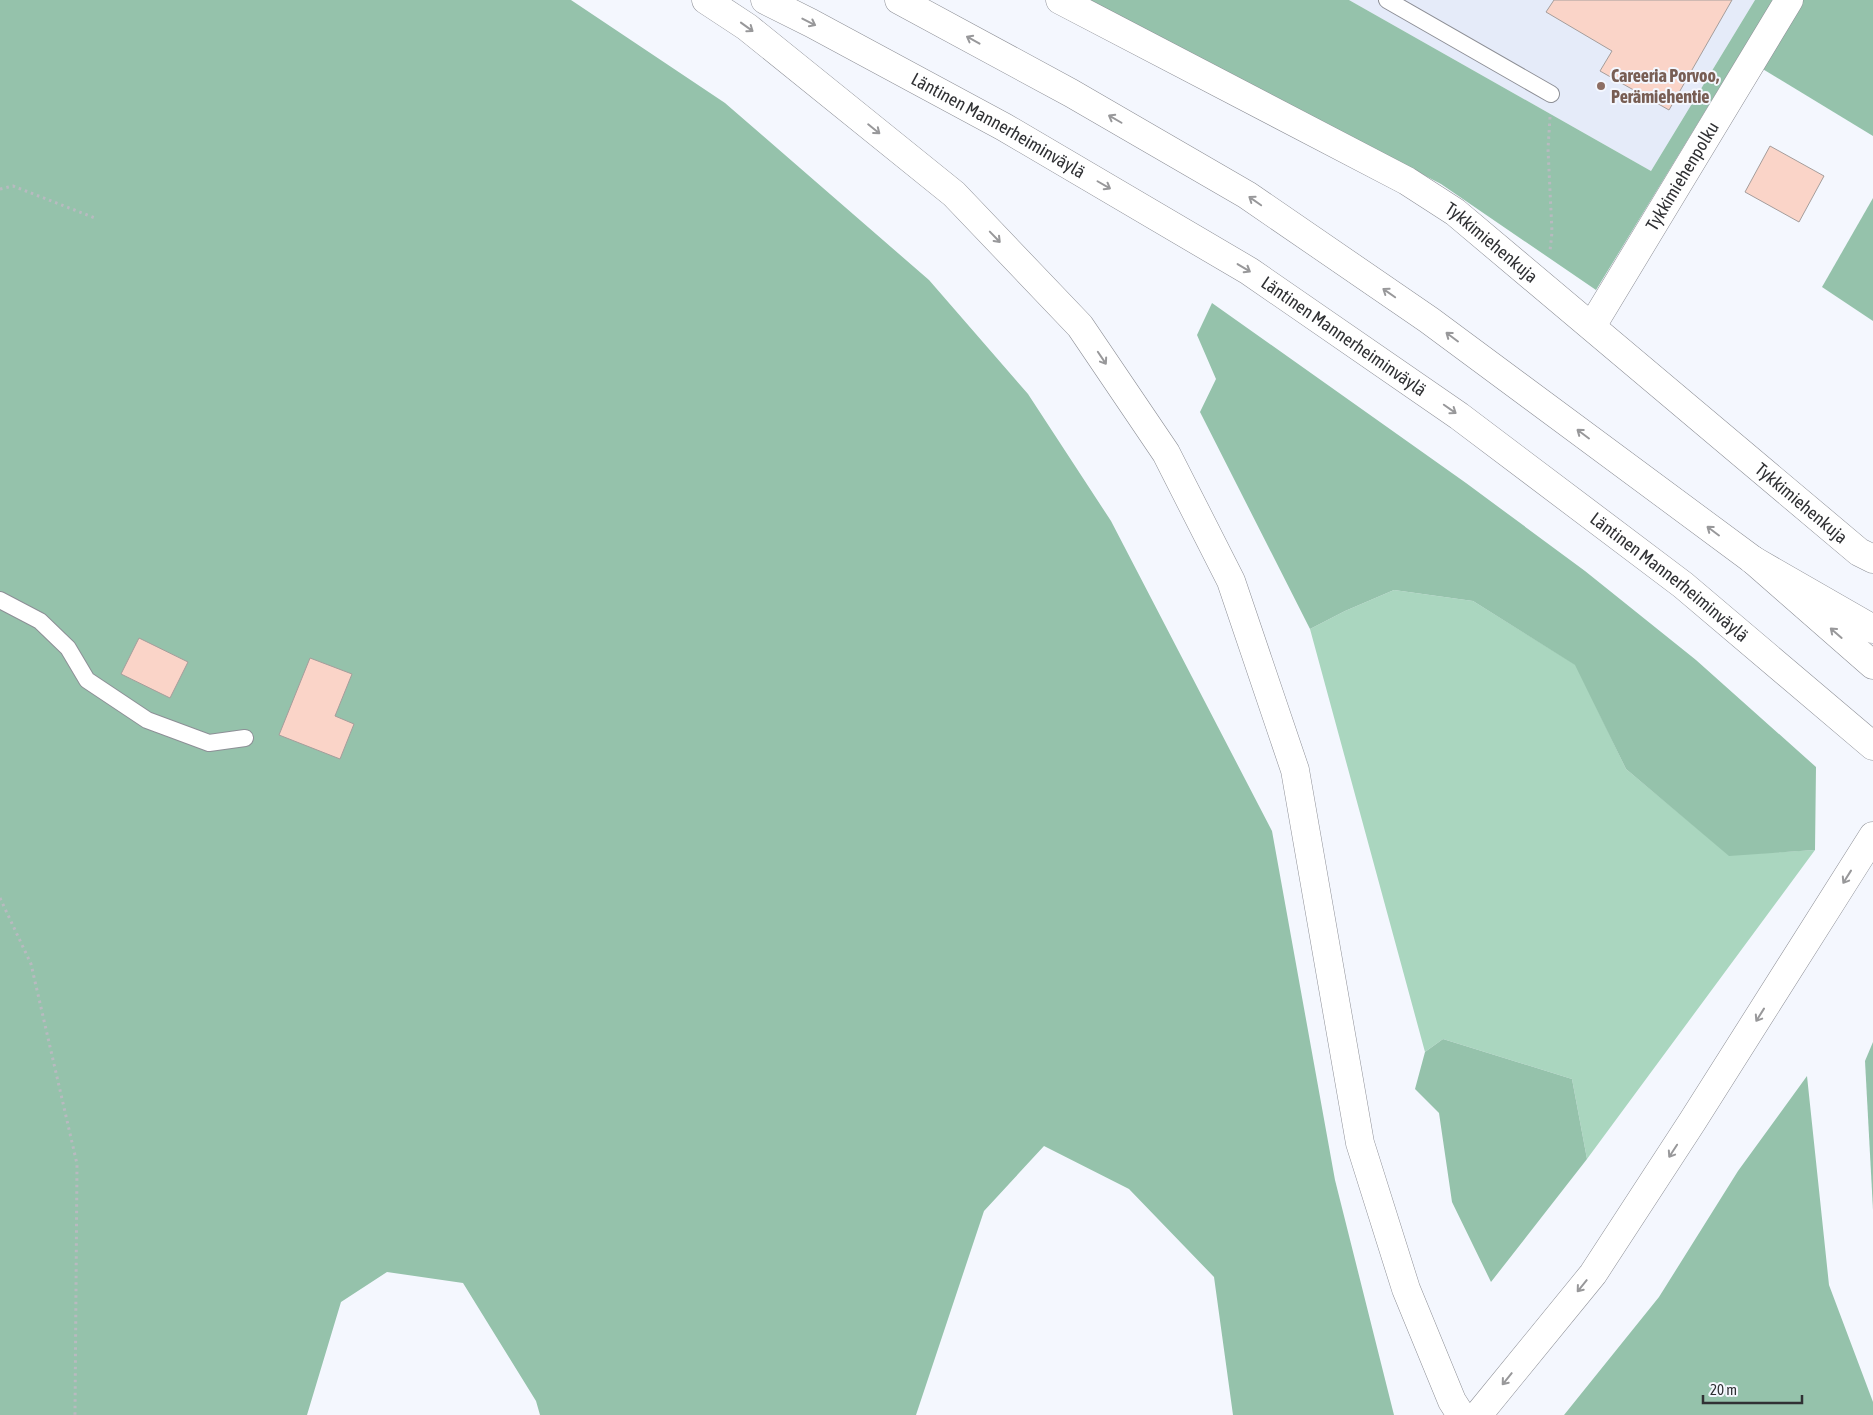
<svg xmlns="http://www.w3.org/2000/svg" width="1873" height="1415" font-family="'Asap Condensed',sans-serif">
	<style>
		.built { fill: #e5ebf9 }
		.green { fill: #aad6bf }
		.forest { fill: #95c2ab }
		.building { fill: #fad4c8; stroke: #a59d9b }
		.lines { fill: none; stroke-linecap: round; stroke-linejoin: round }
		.lane-casing { stroke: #8d8f96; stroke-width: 18 }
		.street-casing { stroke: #8d8f96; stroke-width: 29 }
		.primary-casing { stroke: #8d8f96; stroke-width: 29 }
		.highway-casing { stroke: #8d8f96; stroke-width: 29 }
		.path { stroke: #b8bac0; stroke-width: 3; stroke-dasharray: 2.5 4; stroke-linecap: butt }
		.lane { stroke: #fff; stroke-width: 16 }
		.street { stroke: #fff; stroke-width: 28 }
		.primary { stroke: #fff; stroke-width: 28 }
		.highway { stroke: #fff; stroke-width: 28 }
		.oneway { stroke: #98989a }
		.education-dot { fill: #8d6e63; stroke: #f4f7fe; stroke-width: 2 }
		.labels { text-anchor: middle; stroke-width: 4; stroke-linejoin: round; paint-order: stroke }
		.education-label { font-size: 18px; font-weight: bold; fill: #785e54; stroke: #f4f7fe; text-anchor: start }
		.street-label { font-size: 18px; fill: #303134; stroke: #f4f7fe }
	</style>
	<rect width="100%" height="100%" fill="#f4f7fe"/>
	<path class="built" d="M1349,0H1755L1651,171Z"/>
	<path class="green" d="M1394,590L1473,601L1576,665L1626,769L1729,855L1815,850L1587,1159L1572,1079L1443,1039L1425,1052L1310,629L1345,611Z"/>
	<g class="forest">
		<path d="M0,0H571L725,103L929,280L1028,394L1111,521L1272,831L1335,1180L1394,1415H1233L1214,1277L1129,1189L1044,1146L984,1211L916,1415H540L536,1401L463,1283L387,1272L341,1302L307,1415H0Z"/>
		<path d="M1087,0H1349L1651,171L1755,0H1773L1596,290L1441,184Z"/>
		<path d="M1802,0H1873V136L1761,68Z"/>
		<path d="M1873,198V321L1822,287Z"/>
		<path d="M1212,303L1466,483L1585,571L1696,660L1816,767L1815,850L1729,856L1626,769L1575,665L1473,601L1394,590L1345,611L1310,629L1200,412L1216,379L1197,335Z"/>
		<path d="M1443,1039L1572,1079L1587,1159L1491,1282L1452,1202L1439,1113L1415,1089L1425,1052Z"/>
		<path d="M1873,1042V1210L1865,1061Z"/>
		<path d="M1807,1076L1829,1285L1873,1402V1415H1564L1659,1297L1738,1171Z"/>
	</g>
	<g class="building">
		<path d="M1554,0H1732L1669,110L1600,71L1612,51L1546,12Z"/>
		<path d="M1770,146L1824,176L1799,222L1745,192Z"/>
		<path d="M139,638L188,662L170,698L121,674Z"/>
		<path d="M310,658L352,674L335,716L354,724L340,759L279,735Z"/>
	</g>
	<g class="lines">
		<g class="lane-casing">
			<g id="lane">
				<path d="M1387,0L1551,94"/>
				<path d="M0,600L40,621L68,648L87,680L147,720L209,743L245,738"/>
			</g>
		</g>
		<g class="street-casing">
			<g id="street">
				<path id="s1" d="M1060,0L1407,181L1455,212L1859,552L1873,559"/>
				<path id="s2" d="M1592,326L1789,0"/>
			</g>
		</g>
		<g class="primary-casing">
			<g id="primary">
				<path id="s3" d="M765,0L811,23L1004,127L1249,271L1459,416L1683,585L1873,746"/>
				<path d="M899,0L1071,93L1247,195L1429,320L1753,560L1873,665"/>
			</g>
		</g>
		<g class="highway-casing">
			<g id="highway">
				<path d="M706,0L747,27L954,194L1080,326L1166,453L1231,581L1295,770L1360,1143L1406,1289L1452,1401L1461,1415"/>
				<path d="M1753,560L1873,629"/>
				<path d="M1478,1415L1593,1274L1692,1122L1873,836"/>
			</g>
		</g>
		<g class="path">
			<path d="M1550,117L1548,149L1552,232L1550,251"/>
			<path d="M0,189L13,186L95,218"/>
			<path d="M0,898L31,964L77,1164L75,1415"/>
		</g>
		<use href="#lane" class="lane"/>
		<use href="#street" class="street"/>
		<use href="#primary" class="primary"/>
		<use href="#highway" class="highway"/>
	</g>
	<defs><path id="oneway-shaft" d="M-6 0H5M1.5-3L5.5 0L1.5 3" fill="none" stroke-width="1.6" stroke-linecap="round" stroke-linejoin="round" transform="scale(1.25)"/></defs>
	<g class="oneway">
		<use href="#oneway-shaft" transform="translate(809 22) rotate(27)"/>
		<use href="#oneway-shaft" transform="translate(747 27) rotate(36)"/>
		<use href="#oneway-shaft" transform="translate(973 40) rotate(-151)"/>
		<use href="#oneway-shaft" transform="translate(1115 119) rotate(-150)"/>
		<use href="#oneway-shaft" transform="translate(874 129) rotate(39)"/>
		<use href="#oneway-shaft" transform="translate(1104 185) rotate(30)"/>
		<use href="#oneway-shaft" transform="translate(1255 201) rotate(-145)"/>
		<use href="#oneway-shaft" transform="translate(995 237) rotate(46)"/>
		<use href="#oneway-shaft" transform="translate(1244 268) rotate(31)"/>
		<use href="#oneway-shaft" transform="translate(1389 293) rotate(-145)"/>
		<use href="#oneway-shaft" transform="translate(1452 337) rotate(-143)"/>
		<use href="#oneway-shaft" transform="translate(1102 358) rotate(56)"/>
		<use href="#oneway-shaft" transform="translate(1450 409) rotate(35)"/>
		<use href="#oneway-shaft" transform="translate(1583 434) rotate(-143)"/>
		<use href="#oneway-shaft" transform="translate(1713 531) rotate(-143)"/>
		<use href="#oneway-shaft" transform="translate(1836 633) rotate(-139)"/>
		<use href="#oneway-shaft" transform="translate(1847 877) rotate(122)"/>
		<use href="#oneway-shaft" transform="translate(1760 1015) rotate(122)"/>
		<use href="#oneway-shaft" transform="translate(1673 1151) rotate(123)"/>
		<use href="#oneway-shaft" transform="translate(1582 1286) rotate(129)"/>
		<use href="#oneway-shaft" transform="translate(1507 1379) rotate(129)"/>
	</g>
	<circle class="education-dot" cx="1601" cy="86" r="5"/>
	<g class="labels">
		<g class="education-label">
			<text x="1611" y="82">Careeria Porvoo,<tspan x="1611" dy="21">Perämiehentie</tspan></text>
		</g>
		<g class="street-label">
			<text dy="6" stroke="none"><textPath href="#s3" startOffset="265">Läntinen Mannerheiminväylä</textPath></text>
			<text dy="6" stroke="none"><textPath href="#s2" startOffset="175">Tykkimiehenpolku</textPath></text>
			<text dy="6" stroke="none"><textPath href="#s1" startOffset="496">Tykkimiehenkuja</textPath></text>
			<text dy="6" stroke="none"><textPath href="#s3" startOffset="670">Läntinen Mannerheiminväylä</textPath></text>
			<text dy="6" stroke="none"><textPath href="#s1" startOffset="901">Tykkimiehenkuja</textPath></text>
			<text dy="6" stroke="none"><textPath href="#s3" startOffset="1075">Läntinen Mannerheiminväylä</textPath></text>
		</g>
	</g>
	<path d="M1703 1395v8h99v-8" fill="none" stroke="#303134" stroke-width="2.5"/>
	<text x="1710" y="1395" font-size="15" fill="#303134" stroke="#f4f7fe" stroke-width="4" paint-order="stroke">20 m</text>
</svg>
